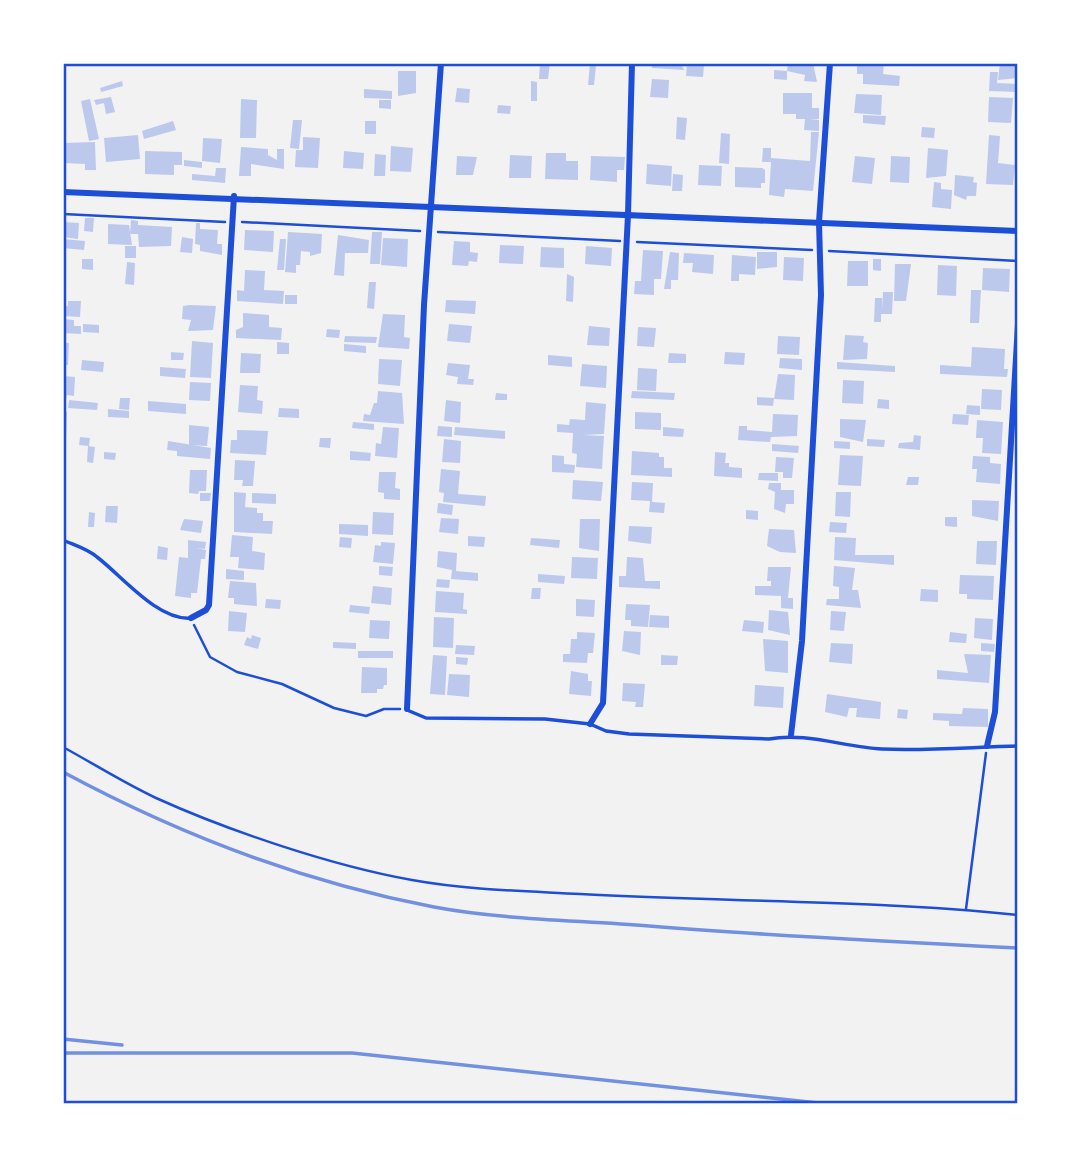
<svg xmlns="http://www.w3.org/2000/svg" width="1081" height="1167" font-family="Bitter,serif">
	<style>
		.building { fill: #bdc9ec }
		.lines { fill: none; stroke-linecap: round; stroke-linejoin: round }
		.path { stroke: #1d4ed8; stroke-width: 2.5 }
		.service { stroke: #1d4ed8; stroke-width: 3.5 }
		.minor { stroke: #1d4ed8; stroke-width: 6 }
		.rail { stroke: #7290e2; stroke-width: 3.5 }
		.neatline { fill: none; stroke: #1d4ed8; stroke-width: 2.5 }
	</style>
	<rect width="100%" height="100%" fill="#f2f2f2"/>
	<g class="building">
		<path d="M540,63H550L548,79H539Z"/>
		<path d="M652,63H681L684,70L652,68Z"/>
		<path d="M788,63H813L817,82L804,81L805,75L787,71Z"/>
		<path d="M857,63H884L883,74L900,76L899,86L863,84V74H857Z"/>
		<path d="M1000,63H1018V78L998,80Z"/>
		<path d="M590,64L596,65L594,85H588Z"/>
		<path d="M687,64L704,65L703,77L686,76Z"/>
		<path d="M774,70L787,71V80L774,79Z"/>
		<path d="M398,71H416V93L398,96Z"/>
		<path d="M990,72H998L997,83L1018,84V92L989,91Z"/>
		<path d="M652,79L669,80L668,98L650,97Z"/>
		<path d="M122,81L123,86L101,92L100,88Z"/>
		<path d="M531,81L537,82V101H531Z"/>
		<path d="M457,88L470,89L469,103L455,102Z"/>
		<path d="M364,89L392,91V99L364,98Z"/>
		<path d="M783,93H812V108H819V119L810,120H819V131L804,130L805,119H796V114H783Z"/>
		<path d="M856,94L882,95L881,115L854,113Z"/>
		<path d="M111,97L115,112L106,114L104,103L96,105L94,100Z"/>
		<path d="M989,97L1013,98L1011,123L988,122Z"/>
		<path d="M90,99L99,139L89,141L81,101Z"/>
		<path d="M241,99L257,100L256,138H240Z"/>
		<path d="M379,100H391V109L379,108Z"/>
		<path d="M498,105L511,106L510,114L497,113Z"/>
		<path d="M863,115L886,116L885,125L863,123Z"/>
		<path d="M677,117L687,118L685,140L676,139Z"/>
		<path d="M293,120H302L299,149L290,148Z"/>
		<path d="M173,121L176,130L144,139L142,131Z"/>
		<rect x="365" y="121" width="11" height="13"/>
		<path d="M922,127L935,128L934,138L921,137Z"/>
		<path d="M811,132H819L813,191L785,189L784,197L769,195L771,162H762L763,148H771V158L810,161Z"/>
		<path d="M721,133L730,134L729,164L719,163Z"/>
		<path d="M138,135L140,159L106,162L104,138Z"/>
		<path d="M989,135L1000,136L998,163L1015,165L1013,185L986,184Z"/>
		<path d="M303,137L320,138L318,168L295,167L296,150H303Z"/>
		<path d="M203,138L222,139L220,163L202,161Z"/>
		<path d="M95,142L96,170H85V164L63,163V143Z"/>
		<path d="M391,146L413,148L411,172L390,171Z"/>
		<path d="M241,147L268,149V155L277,160V149H284V169L251,164V176H239Z"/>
		<path d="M928,148L948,150L946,176L926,178Z"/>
		<path d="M145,151L182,152V165H174V175L145,174Z"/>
		<path d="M344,151L364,153L363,169L343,168Z"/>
		<path d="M546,153H566V161H578V180L545,179Z"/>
		<path d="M375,154L386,155L385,176H374Z"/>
		<path d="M510,155L532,156L531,178H509Z"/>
		<path d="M457,156L477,157L473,175H456Z"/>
		<path d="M591,156L625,157L624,170H617V182L590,180Z"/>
		<path d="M855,156L875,158L872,184L852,182Z"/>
		<path d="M891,156L910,157L909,183L890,182Z"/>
		<path d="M184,160L202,162V168L184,166Z"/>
		<path d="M647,164L672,166L671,186L646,184Z"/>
		<path d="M699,165L722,166L721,186L698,185Z"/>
		<path d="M735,167L762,168L765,170V183H761V188L735,187Z"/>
		<path d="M216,168H226L225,183L192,180V174L215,176Z"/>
		<path d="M673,174L683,175L682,191H672Z"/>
		<path d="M955,175L974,177L973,182L977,183L976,196H967L966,200L954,195Z"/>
		<path d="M934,182L941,183V189L952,190L951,209L932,207Z"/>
		<path d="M85,218H94L93,232L84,231Z"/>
		<path d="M131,220L138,221V225L172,227L171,246L139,247L138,234H130Z"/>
		<path d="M63,222L79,223L78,239L63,237Z"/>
		<path d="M196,223H200V229L218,230L217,244H222V255L200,251V245L195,244Z"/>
		<path d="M108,224L129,225L132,245L108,244Z"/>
		<path d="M245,230L274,231L273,252L244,250Z"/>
		<path d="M288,232L322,234L321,253L310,256V252L301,251L300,265H296V273L285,272Z"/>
		<path d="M372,232H382L380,264H370Z"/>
		<path d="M338,235L369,240L368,253H345L344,276L334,275Z"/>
		<path d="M182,237L193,239L192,253L180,252Z"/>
		<path d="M383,238L408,239L407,267L381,265Z"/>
		<path d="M63,239L85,241L84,250L63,248Z"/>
		<path d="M280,239H286L284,270H277Z"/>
		<path d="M454,241L470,242V252L478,253L477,262L469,261L468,266L452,265Z"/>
		<path d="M500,245L524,246L523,264L499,263Z"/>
		<rect x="125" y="246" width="11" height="12"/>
		<path d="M586,246L612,248L611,266L585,264Z"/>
		<path d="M541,247L564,248V268L540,267Z"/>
		<path d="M643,250L663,251L661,279H654V295L634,294L635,281H641Z"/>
		<path d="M670,252L679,253L678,280H671V289H664Z"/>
		<path d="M757,252H777V267L757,269Z"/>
		<path d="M684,253L714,255L713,274L692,272L693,263H683Z"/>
		<path d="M732,255L756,257L755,275L739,274V281H731Z"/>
		<path d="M784,257L804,258L803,281L783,280Z"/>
		<path d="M82,259H93V270L82,269Z"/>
		<path d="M873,259H881V271L873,270Z"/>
		<path d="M848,261H868V286H847Z"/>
		<path d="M127,262L135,263L134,285L125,284Z"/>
		<path d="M895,264H911L906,301H894Z"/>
		<path d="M938,265L957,266L956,296L937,295Z"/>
		<path d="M983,268L1010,269L1009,292L982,290Z"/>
		<path d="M245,270L265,271L264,290L284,291L283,304L237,301V290L244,291Z"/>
		<path d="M567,274L574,277L573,302L566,301Z"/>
		<path d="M369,282H376L374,309L367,308Z"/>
		<path d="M971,290H981L979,323H970Z"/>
		<path d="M883,292H893L892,314H881V322H874L875,298H882V310Z"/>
		<rect x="285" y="295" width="12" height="9"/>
		<path d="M446,300L476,301L475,314L445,312Z"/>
		<path d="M68,301H81L80,317L63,316V306H68Z"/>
		<path d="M190,305L216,306L213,330L188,331L191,320L182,319L183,306Z"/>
		<path d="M243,313L269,315V327L282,328L281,340L236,338V330L243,327Z"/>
		<path d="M383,314L405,315L404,337L410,338L409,349L378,347Z"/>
		<path d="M63,319L74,320V326H81V334L63,333Z"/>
		<path d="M83,324L99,325V333L83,332Z"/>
		<path d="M449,324L472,326L470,343L447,341Z"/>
		<path d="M589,326L610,328L609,346L587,345Z"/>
		<path d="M638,327L656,328L654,347L637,346Z"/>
		<path d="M327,329L340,330L339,338L326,337Z"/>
		<path d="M845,335L864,336L863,342L868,343L867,359L843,360Z"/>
		<path d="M345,336L377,337L376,343L344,342Z"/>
		<path d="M778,336L800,337L799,355L777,354Z"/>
		<path d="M192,341L213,343L211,378L190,377Z"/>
		<path d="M277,342L289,343V354H277Z"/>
		<path d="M63,343H69L68,365H63Z"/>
		<path d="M344,344L366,346V353L344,351Z"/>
		<path d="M972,347L1005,349L1004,369H1008L1007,377L940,374V365L971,367Z"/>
		<path d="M171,352L184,353L183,360H171Z"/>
		<path d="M725,352L745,353L744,365L724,364Z"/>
		<path d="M241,353L261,354L260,373H240Z"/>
		<path d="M669,353L686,354V363H668Z"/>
		<path d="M548,355L572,357V367L548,365Z"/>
		<path d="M780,358L802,359V370L779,368Z"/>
		<path d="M379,359L402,360L400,386L378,384Z"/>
		<path d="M82,360L104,362L103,372L81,370Z"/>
		<path d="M837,362L895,366V372L837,369Z"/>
		<path d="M448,363L470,365L468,379H474L473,385L457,384L458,377L446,375Z"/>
		<path d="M582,364L607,366L606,388L580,386Z"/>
		<path d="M160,367L186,369L185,378L160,376Z"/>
		<path d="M638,368L657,369L656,391L637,390Z"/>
		<path d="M778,374L795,375L794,400L774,399Z"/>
		<path d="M63,376L75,377L74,396L67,395L66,399H63Z"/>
		<path d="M843,380L864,381L863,404L842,403Z"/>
		<path d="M190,382L211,383L210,401L189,400Z"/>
		<path d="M240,385L258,386L257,400L263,401L262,414L238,412Z"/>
		<path d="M982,389L1002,390L1001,410L981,409Z"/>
		<path d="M378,391L402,393L404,424L363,421L364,414L370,415L374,403H377Z"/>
		<path d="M632,391L675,393L674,400L631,398Z"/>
		<path d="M496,393L507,394V400H495Z"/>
		<path d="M757,397L774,398L773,406L757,405Z"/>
		<path d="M120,398H130L129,410L119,409Z"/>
		<path d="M878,399L889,400V409L877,408Z"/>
		<path d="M69,400L98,403L97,410L68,408Z"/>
		<path d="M446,400L461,402L460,423L444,421Z"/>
		<path d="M148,401L186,404V414L148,411Z"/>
		<path d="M586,402L606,404L604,434L583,435L604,436L602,469L576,467L577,454L572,453L573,433L557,432V424L569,425L570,419L585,420Z"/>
		<path d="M967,405L980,406V415L966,414Z"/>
		<path d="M279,408L299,409V418L278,417Z"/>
		<path d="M108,409L129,411V418L108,417Z"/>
		<path d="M63,411L67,412L66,440L63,439Z"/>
		<path d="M635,412L661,413V430L635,429Z"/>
		<path d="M773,414L798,415L797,436L771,437L770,442L738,440L739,426H747V430L772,432Z"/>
		<path d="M953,414L969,415L968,425L952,424Z"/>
		<path d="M840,419L866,420L863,442L840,437Z"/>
		<path d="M977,420L1003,422L1001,454L982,453L983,438H976Z"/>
		<path d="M353,422L374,424V430L352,428Z"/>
		<path d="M189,425L209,427L207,446L189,445Z"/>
		<path d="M438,426L452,427V437L437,436Z"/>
		<path d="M383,427L399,428L397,458L375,456L376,443L381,444Z"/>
		<path d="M455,427L505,431V439L454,435Z"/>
		<path d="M663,427L684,429L683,437L663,436Z"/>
		<path d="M237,430L268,431L266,455L230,453L231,440H237Z"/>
		<path d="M914,435L921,436L920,450L898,448L899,443L913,442Z"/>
		<path d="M80,437L90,438L89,446L79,445Z"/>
		<path d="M320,438H331L330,448L319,447Z"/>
		<path d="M444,439L461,441L460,463L442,462Z"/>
		<path d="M867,439L885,440L884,447L867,446Z"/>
		<path d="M168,441L211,448L210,459L177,456V451L167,450Z"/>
		<path d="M834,441L850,442V449L834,448Z"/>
		<path d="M772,444L799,446L798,453L772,451Z"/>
		<path d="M88,446L95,447L93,463L87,462Z"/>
		<path d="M350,451L371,453L370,461L350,460Z"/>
		<path d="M632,451L659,453V457H664V468H672V477L631,475Z"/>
		<path d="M104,452L116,453L115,460L104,459Z"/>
		<path d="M715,452L726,453L725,463H729V467L742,468V478L714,476Z"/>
		<path d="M552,455L564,456V464L575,465L574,473L552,472Z"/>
		<path d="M840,455L863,456L861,486L838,485Z"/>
		<path d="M973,456L990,457V463L1001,464L1000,484L976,482L977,469H972Z"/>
		<path d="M776,457L794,458L792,478H783V472H775Z"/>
		<path d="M235,460L255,461L253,486H242L243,480H234Z"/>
		<path d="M441,469L460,471L458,494L486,496L485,506L443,502L444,493L439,492Z"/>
		<path d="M190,470H207L206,491H199L198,494L189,493Z"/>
		<path d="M379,472H396L395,488L400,489V500L384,499V493L378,492Z"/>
		<path d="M759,473H778V481L758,480Z"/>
		<path d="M908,477H919L918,485H906Z"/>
		<path d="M573,480L603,482L601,501L572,499Z"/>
		<path d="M632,482L653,483L652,502L665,503L664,513L649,512L650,501L631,500Z"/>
		<path d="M769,483H781V490H794V504H786L785,513L774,509L775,492L768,489Z"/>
		<path d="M234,492L246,493L245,507L257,508V513H263V521H273L272,534L234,532Z"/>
		<path d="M836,492H851L850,517L835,516Z"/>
		<path d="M200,493H211L210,501H200Z"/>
		<path d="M252,493L276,494V504L252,503Z"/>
		<path d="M972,500L999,501L998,521L972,516Z"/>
		<path d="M438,503L453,505L452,515L437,513Z"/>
		<path d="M106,506H118L117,523L105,522Z"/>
		<path d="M746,510L758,511V520L746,519Z"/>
		<path d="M89,512L95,513L94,527H88Z"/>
		<path d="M373,512L394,513L393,535L372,534Z"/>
		<path d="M945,517H957V527L945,526Z"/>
		<path d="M441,518L459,519L458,534L439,532Z"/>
		<path d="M184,519L203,521L201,533L180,530Z"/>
		<path d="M580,519H600L599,551L579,548Z"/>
		<path d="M830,522L847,523L846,533L829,532Z"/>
		<path d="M339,524L368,525V536L339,534Z"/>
		<path d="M629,526L652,527L651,544L628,541Z"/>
		<path d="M769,529L794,530L796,553L780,552L767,546Z"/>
		<path d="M232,535L253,537L252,551L265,553L264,570L238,568L239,557H230Z"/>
		<path d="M468,536L485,537L484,547L468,546Z"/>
		<path d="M340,537L352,538L351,548L339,547Z"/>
		<path d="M835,537L856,538L855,555H894V565L834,560Z"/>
		<path d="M531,538L560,540L559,548L530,545Z"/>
		<path d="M188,540L206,542L205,549L196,548L206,550L205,559H201L197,593H191V598L175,596L179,557L188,558Z"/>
		<path d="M977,541H997L996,565L976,564Z"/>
		<path d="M381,542L395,543L393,564L373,562L375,545L381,546Z"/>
		<path d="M158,546L168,548L167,560L157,559Z"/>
		<path d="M438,551L457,553L456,571L478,573V581L451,579L452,570L437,567Z"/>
		<path d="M572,557L598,558L597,579L571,578Z"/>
		<path d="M627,557L643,558L645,581H660V589L619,587V576H626Z"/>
		<path d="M379,566L393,567L392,576L379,575Z"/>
		<path d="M834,566L855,568L852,590H858L861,608L826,605L827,599H839V587L833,586Z"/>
		<path d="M768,567H791L788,598H793V609L781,608V596L755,595V586H771V581H767Z"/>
		<path d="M226,569L244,571V580L226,579Z"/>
		<path d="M538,574L565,576L564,584L538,582Z"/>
		<path d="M960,575L994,576L993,600L967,599V594H959Z"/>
		<path d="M437,579L450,580L449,588L436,587Z"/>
		<path d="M230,581L256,583L257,606L234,604V598H228Z"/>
		<path d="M373,586L392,588L391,605L371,603Z"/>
		<path d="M532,588H541L540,599H531Z"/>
		<path d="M921,589L938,590V602L920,601Z"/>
		<path d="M436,591L464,593L463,609L467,610V614L435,612Z"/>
		<path d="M266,599L281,600L280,609L265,608Z"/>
		<path d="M576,599L595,600L594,617L576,616Z"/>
		<path d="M626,604L650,605L648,627L631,626V620H625Z"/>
		<path d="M350,605L370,607L369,614L349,612Z"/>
		<path d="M769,610L788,612L790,635L768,630Z"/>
		<path d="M229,611L247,613L245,632L228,631Z"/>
		<path d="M831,611L846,612L844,631L830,630Z"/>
		<path d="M650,615L669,616V628L649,627Z"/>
		<path d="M434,617L454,618L453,648L433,647Z"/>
		<path d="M975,618L993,619L992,640L974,638Z"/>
		<path d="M370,620L390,621L389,639L369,638Z"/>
		<path d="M744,620L764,622L763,633L742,631Z"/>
		<path d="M624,631L641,632L640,655L622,651Z"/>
		<path d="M577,632L595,633L593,653H588L587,663L563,662V654H570L571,639H577Z"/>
		<path d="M950,632L967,634L966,643L949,642Z"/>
		<path d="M252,635L261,638L258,649L244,645L247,637L251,639Z"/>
		<path d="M763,639L788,641V673L765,671Z"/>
		<path d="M333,642L356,643V649L333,648Z"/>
		<path d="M831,643L853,644L852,664L829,662Z"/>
		<path d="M981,643L995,644L994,652L981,651Z"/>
		<path d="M456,645L475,646L474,655L455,654Z"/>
		<rect x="358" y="651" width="35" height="7"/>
		<path d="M964,654L991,655L989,683L937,679V670L968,673Z"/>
		<path d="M433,655L447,656L445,695L430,694Z"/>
		<path d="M661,655L678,656L677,665H661Z"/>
		<path d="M456,657L468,658L467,665L456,664Z"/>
		<path d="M362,667L387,668V685H384L383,689H377V693H361Z"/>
		<path d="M571,671L588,674V681H592L591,696L569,694Z"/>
		<path d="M449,674L470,675L469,697L447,695Z"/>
		<path d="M623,683L645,684L643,707H635L636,702L622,701Z"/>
		<path d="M755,685L784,687L783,708L754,706Z"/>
		<path d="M827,694L881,702L880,719L856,717L857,708H849L847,717L825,712Z"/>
		<path d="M963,708L988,709V727L949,726V721L933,720V713L962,714Z"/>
		<path d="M898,709L908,710L907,719L897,718Z"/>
	</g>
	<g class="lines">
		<g class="path">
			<path d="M63,214L225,222"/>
			<path d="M242,222L420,231"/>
			<path d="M438,232L620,241"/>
			<path d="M637,242L812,250"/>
			<path d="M829,251L1018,261"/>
			<path d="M194,625L210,657L237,672L282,684L334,708L366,716L384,709H400"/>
			<path d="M63,747C94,764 124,783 156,798C229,831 333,866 412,880C467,890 525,891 580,894C726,902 873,900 1018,915"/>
			<path d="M966,909L986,753"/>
		</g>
		<g class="service">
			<path d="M63,540C74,545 88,549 97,557C122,576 158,621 191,618"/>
			<path d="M407,710L426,718L545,719L590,724L606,731L629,734L769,739C805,732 844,747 882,749C927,751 973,747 1018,746"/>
		</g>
		<g class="minor">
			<path d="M63,192L1018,231"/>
			<path d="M191,618L206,610L209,605L234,196"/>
			<path d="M407,709L424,305L441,63"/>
			<path d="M590,724L603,703L628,215L632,63"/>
			<path d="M791,735L802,641L821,295L819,222L830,63"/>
			<path d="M987,746L995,712L1018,324"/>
		</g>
		<g class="rail">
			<path d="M63,772C180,835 303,882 434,907C504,920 577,920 649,926C772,936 895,942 1018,948"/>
			<path d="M63,1039L122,1045"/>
			<path d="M63,1053H352L828,1104"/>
		</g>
	</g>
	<rect width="1081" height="1167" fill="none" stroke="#ffffff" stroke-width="130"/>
	<rect x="65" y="65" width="951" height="1037" class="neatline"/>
</svg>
